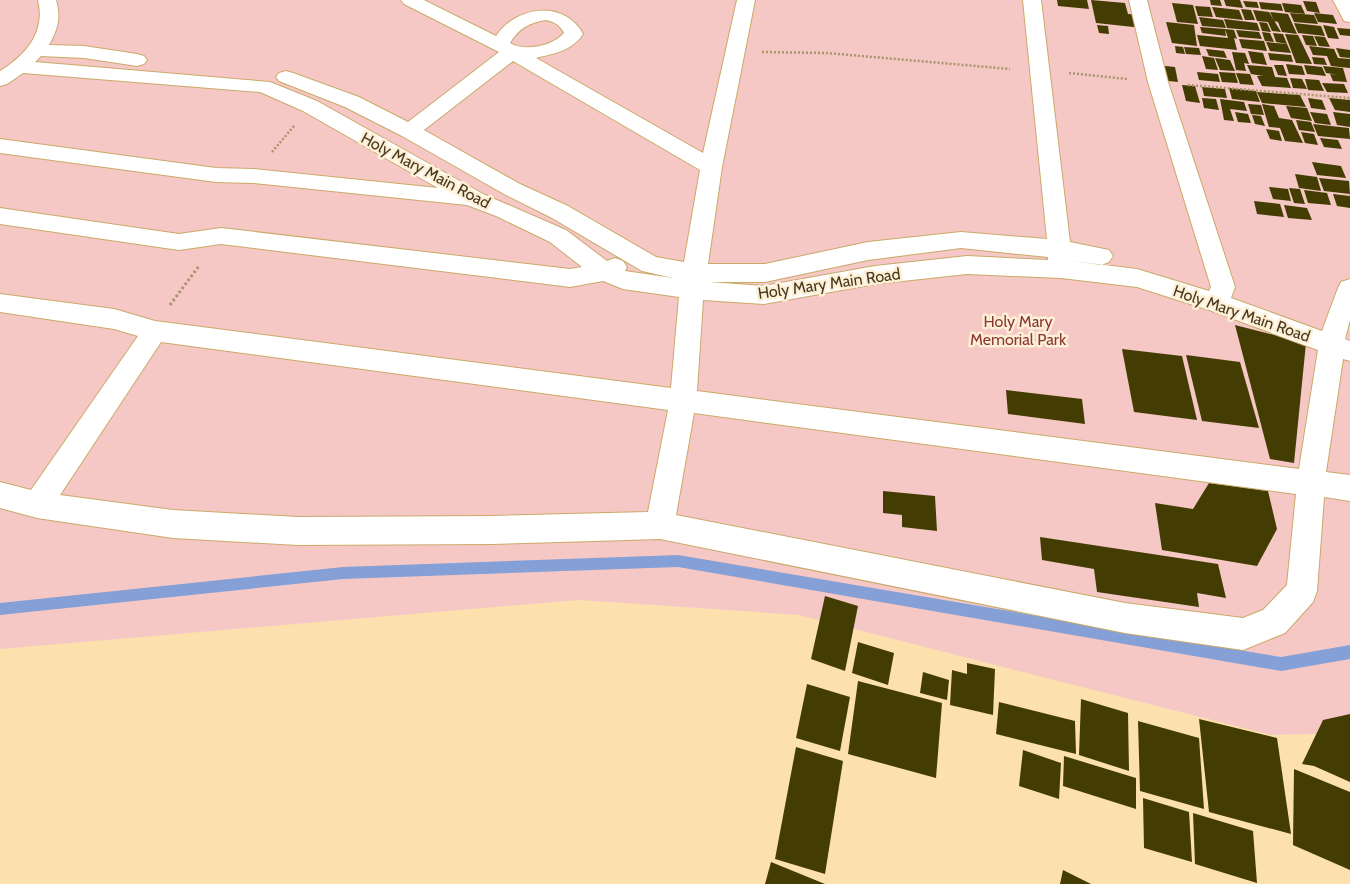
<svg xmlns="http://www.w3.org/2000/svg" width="1350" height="884" font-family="Cabin,sans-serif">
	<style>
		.green { fill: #f6c8c5 }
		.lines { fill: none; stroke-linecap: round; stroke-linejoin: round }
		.stream { fill: #85a0d6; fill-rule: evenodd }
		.building { fill: #433d03 }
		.minor-casing { stroke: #caa969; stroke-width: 2 }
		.path-far1 { stroke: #aa956d; stroke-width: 2.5; stroke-dasharray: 2 2; stroke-linecap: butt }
		.path { stroke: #aa956d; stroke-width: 3; stroke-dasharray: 2.5 2.5; stroke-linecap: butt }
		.minor { fill: #fff; fill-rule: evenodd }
		.labels { text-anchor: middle; stroke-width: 5; stroke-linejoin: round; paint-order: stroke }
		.street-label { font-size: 16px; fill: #46391e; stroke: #fef0d7 }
		.park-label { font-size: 16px; fill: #8b3736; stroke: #fef0d7 }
	</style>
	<rect width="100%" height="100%" fill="#fce1ae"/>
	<path class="green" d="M0,0H1350V733L1271,735L799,615L579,600L0,649Z"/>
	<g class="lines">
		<path class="stream" d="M678,555L1281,657L1350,645V659L1281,671L678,567L343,579L0,615V603L343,567Z"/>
	</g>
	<g class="building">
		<path d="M1057,0H1087L1089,9L1058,6Z"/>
		<path d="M1091,0L1125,3L1128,14L1140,15L1143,28L1096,23Z"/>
		<path d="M1210,0H1220L1222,6L1211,5Z"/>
		<path d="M1224,0H1240L1243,8L1226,6Z"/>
		<path d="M1243,1L1257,2L1259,8L1246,7Z"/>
		<path d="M1303,1L1316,2L1320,13L1307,11Z"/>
		<path d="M1259,2L1281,4L1283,11L1261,9Z"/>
		<path d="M1172,3L1193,5L1198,24L1177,22Z"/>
		<path d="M1282,3L1301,5L1305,14L1285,12Z"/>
		<path d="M1195,6L1210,7L1213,17L1198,16Z"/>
		<path d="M1212,7L1239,10L1243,20L1216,17Z"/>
		<path d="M1241,9L1251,10L1255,20H1245Z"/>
		<path d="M1253,10L1269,12L1281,32L1272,31L1268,22L1257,21Z"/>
		<path d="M1270,12L1288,14L1297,34L1282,32L1278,22L1274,21Z"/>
		<path d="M1290,13L1314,15L1318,24L1294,22Z"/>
		<path d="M1314,13L1333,15L1337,24L1318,22Z"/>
		<path d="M1199,17L1223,20L1226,28L1202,26Z"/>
		<path d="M1224,19L1257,23L1260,31L1227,28Z"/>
		<path d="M1166,22L1194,25L1197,46L1172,43Z"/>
		<path d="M1259,22L1267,23L1271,32L1262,31Z"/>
		<path d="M1294,23L1321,26L1325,36L1298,33Z"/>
		<path d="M1097,25L1108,26L1109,34L1099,33Z"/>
		<path d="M1323,25L1334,27L1339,39L1328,38Z"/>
		<path d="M1200,27L1225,29L1226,36L1202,33Z"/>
		<path d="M1337,28L1350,29V36L1340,35Z"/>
		<path d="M1225,29L1234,30L1237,39L1234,38L1237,50L1200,46L1197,35L1228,38Z"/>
		<path d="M1236,30L1259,32L1262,39L1239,37Z"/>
		<path d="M1262,32L1270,33L1274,42L1265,41Z"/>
		<path d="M1273,33L1283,34L1287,44L1276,42Z"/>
		<path d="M1285,34L1298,35L1312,64L1296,63Z"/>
		<path d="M1302,35L1313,36L1317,46L1306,45Z"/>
		<path d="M1314,36L1325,37L1330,47L1319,46Z"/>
		<path d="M1239,39L1264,41L1267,51L1242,48Z"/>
		<path d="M1266,42L1287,44L1291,53L1270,51Z"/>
		<path d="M1175,46L1183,47L1185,54L1176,53Z"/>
		<path d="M1309,46L1334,49L1338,58L1350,59V68L1331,66L1327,56L1313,55Z"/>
		<path d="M1184,47L1199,48L1201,55L1186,54Z"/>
		<path d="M1336,48L1350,50V58L1340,57Z"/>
		<path d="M1206,49L1224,51L1227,58L1209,56Z"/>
		<path d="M1248,51L1263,53L1267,65L1252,63Z"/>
		<path d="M1232,52L1245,53L1249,64L1244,63L1246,71L1236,70Z"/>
		<path d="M1268,53L1291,55L1293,62L1270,60Z"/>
		<path d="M1202,56L1214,58L1218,70L1206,69Z"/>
		<path d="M1312,57L1324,58L1327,65L1314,64Z"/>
		<path d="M1215,58L1230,60L1235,71L1220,70Z"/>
		<path d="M1286,64L1302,66L1305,75L1289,74Z"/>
		<path d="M1156,65L1175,67L1178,82L1159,80Z"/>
		<path d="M1247,65L1272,67L1275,77L1287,78L1291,88L1262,86L1257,76H1263L1251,74Z"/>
		<path d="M1274,65H1283L1287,76L1278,75Z"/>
		<path d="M1304,65L1322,67L1326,76L1307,74Z"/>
		<path d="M1323,66L1343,68L1347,82L1333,81L1330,74L1339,75L1326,73Z"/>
		<path d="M1197,72L1218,74L1220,82L1199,80Z"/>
		<path d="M1219,72L1235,73L1238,83L1222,82Z"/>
		<path d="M1236,73L1250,74L1254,85L1240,84Z"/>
		<path d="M1290,78L1302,79L1307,89L1293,88Z"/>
		<path d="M1305,79L1319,80L1324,91L1308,90Z"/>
		<path d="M1322,83L1344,84L1348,93L1327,92Z"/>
		<path d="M1182,85L1195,86L1200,103L1186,101Z"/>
		<path d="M1202,87L1225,89L1227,98L1204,96Z"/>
		<path d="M1229,88L1256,91L1260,102L1232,99Z"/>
		<path d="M1257,92L1300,95L1306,107L1262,103Z"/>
		<path d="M1202,98L1216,99L1219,110L1204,108Z"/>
		<path d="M1308,98L1322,100L1326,110L1311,108Z"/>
		<path d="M1329,98L1350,100V112L1335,110Z"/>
		<path d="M1220,99L1244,102L1247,111L1230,109L1234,121L1224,120Z"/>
		<path d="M1248,104L1261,105L1264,115L1251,114Z"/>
		<path d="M1262,104L1274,106L1279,118L1292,120L1303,143L1285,141L1280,128L1269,127Z"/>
		<path d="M1286,106L1307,108L1312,121L1291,118Z"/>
		<path d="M1235,112L1248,114L1251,123L1238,122Z"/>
		<path d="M1310,112L1327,114L1331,125L1315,123Z"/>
		<path d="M1333,112L1350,114V127L1337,125Z"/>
		<path d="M1252,115L1261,116L1265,126L1255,124Z"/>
		<path d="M1296,120L1311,122L1315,132L1299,130Z"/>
		<path d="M1313,124L1349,128L1350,139L1318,136Z"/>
		<path d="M1266,129L1279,131L1282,141L1270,139Z"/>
		<path d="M1301,132L1314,134L1318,145L1305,143Z"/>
		<path d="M1320,138L1338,140L1342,149L1324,147Z"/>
		<path d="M1312,162L1341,166L1346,178L1317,175Z"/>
		<path d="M1295,174L1317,177L1321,191L1299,188Z"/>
		<path d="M1319,178L1349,181L1350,194L1324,191Z"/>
		<path d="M1269,187L1288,189L1291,201L1273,199Z"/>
		<path d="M1289,188L1300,189L1305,204L1294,203Z"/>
		<path d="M1304,190L1327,193L1331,205L1308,203Z"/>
		<path d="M1333,194L1350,196V208L1337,206Z"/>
		<path d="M1254,201L1280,204L1284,217L1257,214Z"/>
		<path d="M1284,205L1307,208L1312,220L1288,218Z"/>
		<path d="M1235,325L1306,343L1294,463L1270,459Z"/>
		<path d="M1122,349L1182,356L1197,420L1134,412Z"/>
		<path d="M1186,355L1240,362L1259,428L1202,421Z"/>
		<path d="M1006,390L1082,399L1085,424L1008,414Z"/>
		<path d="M1209,483L1268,491L1277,529L1257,566L1162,550L1155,503L1193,509Z"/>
		<path d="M883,491L935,496L937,531L902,527V515L883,513Z"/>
		<path d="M1040,537L1218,564L1226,598L1197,593L1199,607L1097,592L1094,569L1042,560Z"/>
		<path d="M825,596L858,606L845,671L811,659Z"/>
		<path d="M858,642L894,653L888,685L852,673Z"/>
		<path d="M967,663L995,669L993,715L950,705L952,670L967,674Z"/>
		<path d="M923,672L949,680L947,700L920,693Z"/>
		<path d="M858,681L942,703L936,778L848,754Z"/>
		<path d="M807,684L850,697L840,751L796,738Z"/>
		<path d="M1081,699L1128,713L1129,771L1079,755Z"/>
		<path d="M999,702L1075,721L1076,754L996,734Z"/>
		<path d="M1350,714V782L1314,766L1302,764L1323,720Z"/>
		<path d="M1199,719L1277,738L1291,834L1209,812Z"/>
		<path d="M1138,721L1199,738L1204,809L1140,791Z"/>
		<path d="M796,747L843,761L825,874L775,859Z"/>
		<path d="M1023,750L1061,763L1059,799L1019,786Z"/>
		<path d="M1064,756L1136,778V809L1063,786Z"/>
		<path d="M1294,769L1350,792V870L1293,845Z"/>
		<path d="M1143,798L1189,812L1192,862L1144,848Z"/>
		<path d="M1193,813L1253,831L1257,883L1195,864Z"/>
		<path d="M771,862L825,884H765Z"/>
		<path d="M1063,870L1091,884H1060Z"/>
	</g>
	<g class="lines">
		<g class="minor-casing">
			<g id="minor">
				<path d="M38,0H56C61,17 58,29 49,45L84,46L137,54L144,56L147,60L144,64L137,66L84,58L41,56L35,62L270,82L317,101L483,194L566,230L607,261L615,258L623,261L627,267L625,271L673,278L642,271L552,218L504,194L402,136L345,107L279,81L276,77L279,73L286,71L293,73L359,97L408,122L499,52L404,4L401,0H424L496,36C517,5 565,0 583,34C572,51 555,53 536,58L703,153L737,0H755L722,167L708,264H765L868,242L961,232L1047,239L1023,0H1041L1070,242L1109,250L1113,256L1109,262L1101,265L1072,261L1137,269L1209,291L1211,287L1148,82L1129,0H1147L1168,82L1235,287L1231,298L1322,331L1338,288L1341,282L1350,279V320L1345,339L1350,341V361L1343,359L1326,472L1350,475V501L1324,497L1317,591L1313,602L1285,633L1243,650L1125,633L660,539L492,544L298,545L173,538L37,518L0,508V482L31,490L138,336L114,329L0,312V294L114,309L155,321L671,388L679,297L623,289L603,281L570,287L221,244L179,250L0,224V208L179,234L221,228L570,269L582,267L550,242L496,216L467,205L253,183L216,182L0,153V139L216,168L253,169L438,188L303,111L260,92L23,73L7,84L0,86V71C26,55 46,32 38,0ZM546,20C555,22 560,25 564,33C553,46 525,52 510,43C518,29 530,22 546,20ZM513,61L700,170L684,262L656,257L568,206L520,184L424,130ZM961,248L1048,257V260L967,256L875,266L764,286L709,282H765L868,260ZM967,274L1061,278L1137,287L1209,310L1318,350L1299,469L697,391L703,300L764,304L875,284ZM161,342L668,410L648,512L492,516L298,517L173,510L60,495ZM694,413L1296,494L1287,585L1263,610L1243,618L1125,603L676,515Z"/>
				<path d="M1333,0H1350V22L1344,21Z"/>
			</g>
		</g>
		<g class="path-far1">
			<path d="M762,52L827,53L1010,69"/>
			<path d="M1069,73L1127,79"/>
			<path d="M1188,85L1350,98"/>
			<path d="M272,152L294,126"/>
		</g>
		<path class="path" d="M170,305L199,266"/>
		<use href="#minor" class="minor"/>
	</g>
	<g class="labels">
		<g class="street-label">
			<text transform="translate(426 170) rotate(28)" y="6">Holy Mary Main Road</text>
			<text transform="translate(829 283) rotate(-8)" y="6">Holy Mary Main Road</text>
			<text transform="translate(1242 313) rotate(19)" y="6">Holy Mary Main Road</text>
		</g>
		<g class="park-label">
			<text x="1018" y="327">Holy Mary<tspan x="1018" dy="18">Memorial Park</tspan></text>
		</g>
	</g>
</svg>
